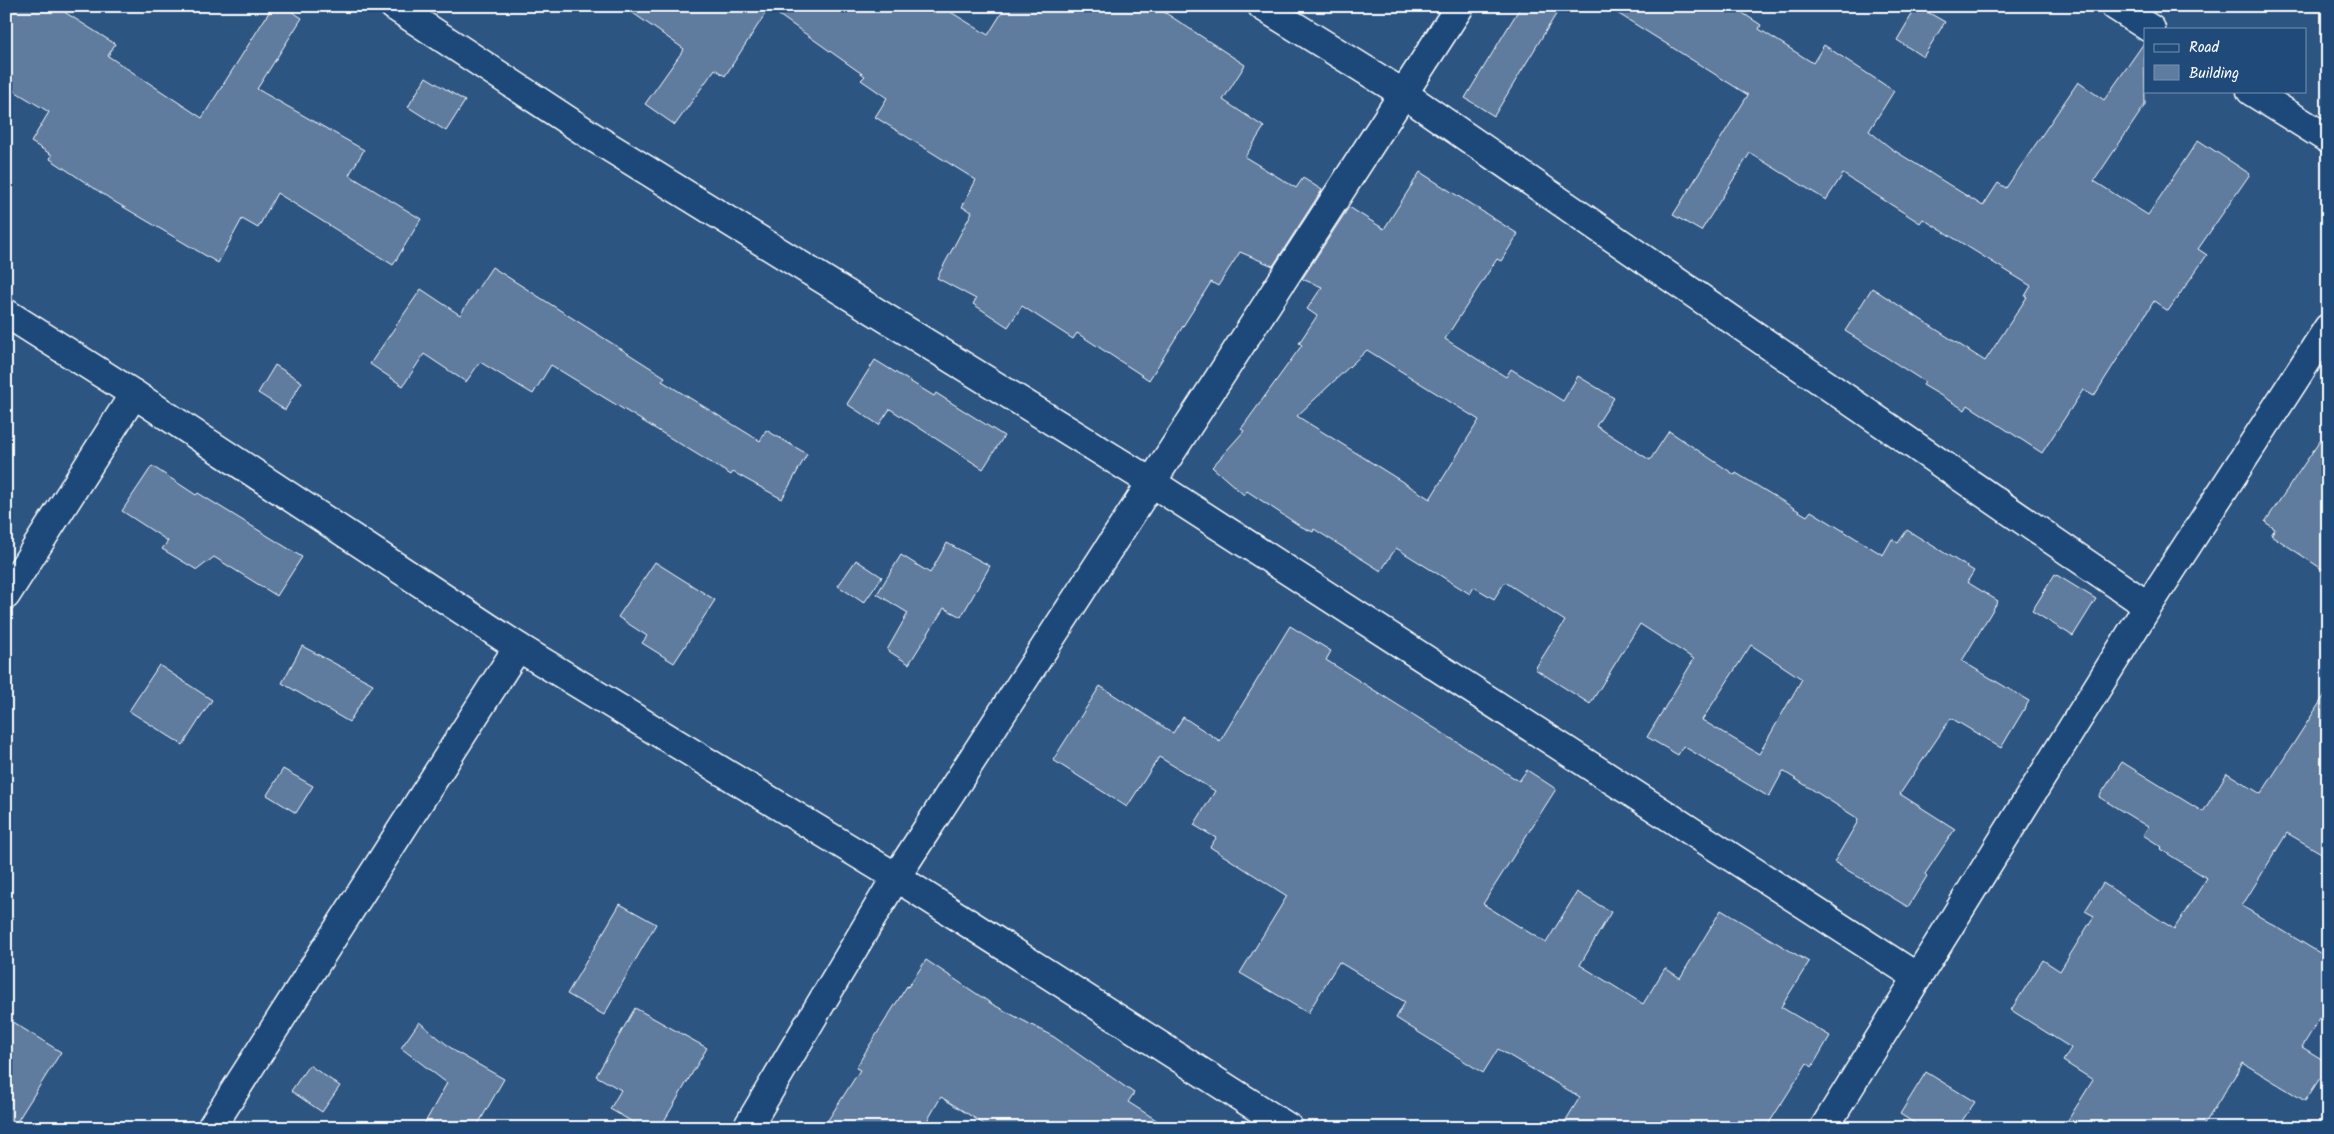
<svg xmlns="http://www.w3.org/2000/svg" width="2334" height="1134" font-family="Kalam,sans-serif">
	<style>
		.building { fill: #5e7c9f; stroke: #fff; fill-rule: evenodd }
		.lines { fill: none; stroke-linecap: round; stroke-linejoin: round }
		.minor-casing { stroke: #fff; stroke-width: 31 }
		.minor { stroke: #1f4a7a; stroke-width: 28 }
	</style>
	<rect width="100%" height="100%" fill="#2c5582"/>
	<filter id="ink" filterUnits="userSpaceOnUse"><feTurbulence type="fractalNoise" baseFrequency=".02" numOctaves="2"/><feDisplacementMap in="SourceGraphic" scale="10" xChannelSelector="R" yChannelSelector="G"/><feConvolveMatrix kernelMatrix="1 2 1 2 8 2 1 2 1" color-interpolation-filters="sRGB"/></filter>
	<g filter="url(#ink)">
		<g class="building">
			<path d="M6,6H55L115,44L108,56L202,118L273,6H283L302,18L257,89L364,150L349,175L421,219L393,265L277,193L258,228L242,219L218,263L115,202L50,159L52,155L31,142L49,112L6,86Z"/>
			<path d="M623,6H941L988,35L1006,6H1155L1245,65L1223,100L1264,127L1245,157L1296,188L1303,178L1322,190L1273,266L1240,252L1218,286L1211,282L1149,380L1077,333L1073,339L1022,306L1008,327L973,304L976,299L937,278L972,212L962,207L976,180L875,117L887,98L861,80L865,76L769,8L725,76L715,69L675,125L645,104L684,49Z"/>
			<path d="M1521,6H1561L1494,116L1465,98Z"/>
			<path d="M1606,6H1732L1761,25L1759,29L1813,63L1824,45L1894,91L1869,131L1892,149L1983,206L1998,183L2006,188L2078,82L2104,100L2144,43L2145,105L2094,181L2148,215L2198,140L2250,174L2198,249L2207,255L2168,311L2154,301L2094,396L2083,390L2042,453L1968,405L1965,410L1923,385L1925,382L1845,331L1872,288L1985,361L2027,297L2025,296L2031,286L1923,219L1920,223L1843,174L1826,200L1750,153L1701,231L1673,215L1748,95Z"/>
			<path d="M1917,6L1945,22L1923,57L1897,40Z"/>
			<path d="M426,77L465,101L446,131L408,107Z"/>
			<path d="M1420,172L1518,234L1501,261L1497,259L1445,339L1506,377L1511,369L1563,401L1578,376L1614,398L1596,426L1650,460L1669,431L1735,475L1736,473L1807,516L1811,511L1883,555L1892,539L1898,543L1907,530L1974,571L1967,582L1998,601L1962,661L2029,701L2001,748L1951,718L1900,794L1955,829L1925,874L1927,876L1908,907L1834,862L1858,821L1857,818L1783,771L1769,797L1683,746L1678,755L1647,737L1694,659L1640,624L1590,704L1535,669L1565,621L1505,582L1494,599L1474,587L1470,594L1396,548L1381,571L1314,529L1313,532L1300,526L1247,491L1244,495L1212,467L1244,431L1241,429L1302,345L1299,343L1317,316L1307,309L1322,287L1302,279L1349,207L1384,229ZM1367,350L1479,420L1430,499L1297,416ZM1751,645L1802,679L1759,754L1702,720Z"/>
			<path d="M492,267L665,377L662,381L760,441L766,430L807,454L782,499L733,472L731,475L551,365L533,394L480,362L466,382L424,354L403,386L370,364L421,289L460,315Z"/>
			<path d="M875,360L934,396L936,393L1004,436L983,469L890,409L879,425L847,404Z"/>
			<path d="M275,365L302,382L285,410L258,393Z"/>
			<path d="M2328,429V573L2271,535L2275,529L2265,522Z"/>
			<path d="M152,466L196,495L198,493L302,557L277,596L214,557L197,570L162,549L168,541L122,511Z"/>
			<path d="M947,543L990,566L961,617L944,608L909,664L887,650L908,613L877,594L901,555L930,573Z"/>
			<path d="M856,560L882,577L864,603L838,586Z"/>
			<path d="M655,562L715,600L674,663L642,643L647,636L618,617Z"/>
			<path d="M2055,574L2096,599L2073,636L2032,611Z"/>
			<path d="M1290,626L1331,651L1326,660L1519,781L1527,770L1556,789L1483,904L1546,943L1577,892L1611,912L1580,965L1643,1004L1665,968L1680,978L1721,910L1809,962L1781,1007L1830,1036L1812,1067L1807,1063L1766,1128H1561L1580,1097L1498,1049L1483,1073L1396,1018L1405,1002L1339,962L1308,1013L1240,973L1287,896L1210,847L1216,838L1194,825L1215,791L1159,757L1127,807L1053,760L1100,686L1173,733L1183,717L1220,741Z"/>
			<path d="M302,646L373,684L349,722L282,683Z"/>
			<path d="M159,665L212,700L183,745L129,711Z"/>
			<path d="M2328,690V857L2287,833L2242,906L2328,958V1005L2302,1047L2328,1063V1066L2305,1101L2243,1063L2202,1128H2063L2093,1080L2063,1061L2071,1048L2011,1010L2043,960L2060,971L2094,916L2085,911L2103,883L2174,929L2207,878L2160,849L2162,847L2143,835L2148,827L2099,797L2122,762L2203,812L2227,773L2261,794Z"/>
			<path d="M283,769L313,786L296,813L267,795Z"/>
			<path d="M620,904L656,924L604,1015L567,994Z"/>
			<path d="M926,960L992,1004L1054,1037L1134,1093L1128,1102L1169,1128H990L941,1097L923,1128H823L860,1070L856,1068L866,1051L907,986L908,987Z"/>
			<path d="M635,1008L707,1048L660,1128H643L610,1109L621,1090L596,1076Z"/>
			<path d="M6,1018L61,1052L13,1128H6Z"/>
			<path d="M419,1022L456,1052L504,1079L476,1128H422L447,1083L401,1048Z"/>
			<path d="M309,1065L340,1086L322,1112L291,1091Z"/>
			<path d="M1926,1072L1975,1102L1957,1128H1922L1900,1114Z"/>
		</g>
		<g class="lines">
			<g class="minor-casing">
				<g id="minor">
					<path d="M394,6L593,137L1151,482L1917,977"/>
					<path d="M1262,6L1404,94L2148,606"/>
					<path d="M2115,6L2151,29"/>
					<path d="M2251,91L2328,139"/>
					<path d="M6,313L134,394L518,647L896,877L1289,1128"/>
					<path d="M6,595L134,394"/>
					<path d="M211,1128L518,647"/>
					<path d="M747,1128L896,877L1460,6"/>
					<path d="M1824,1128L2148,606L2328,328"/>
				</g>
			</g>
			<use href="#minor" class="minor"/>
		</g>
	</g>
	<rect width="2334" height="1134" fill="none" stroke="#1f4a7a" stroke-width="25"/>
	<rect x="12" y="12" width="2309" height="1109" fill="none" stroke="#fff" stroke-width="2" filter="url(#ink)"/>
	<rect x="2144" y="28" width="162" height="65" fill="#1f4a7a" stroke="#7992af"/>
	<rect x="2154" y="44" width="25" height="8" fill="#1f4a7a" stroke="#7992af"/>
	<text x="2189" y="52" font-size="15" fill="#ffffff">Road</text>
	<rect x="2154" y="65" width="25" height="15" fill="#5e7c9f" stroke="#7992af"/>
	<text x="2189" y="78" font-size="15" fill="#ffffff">Building</text>
</svg>
